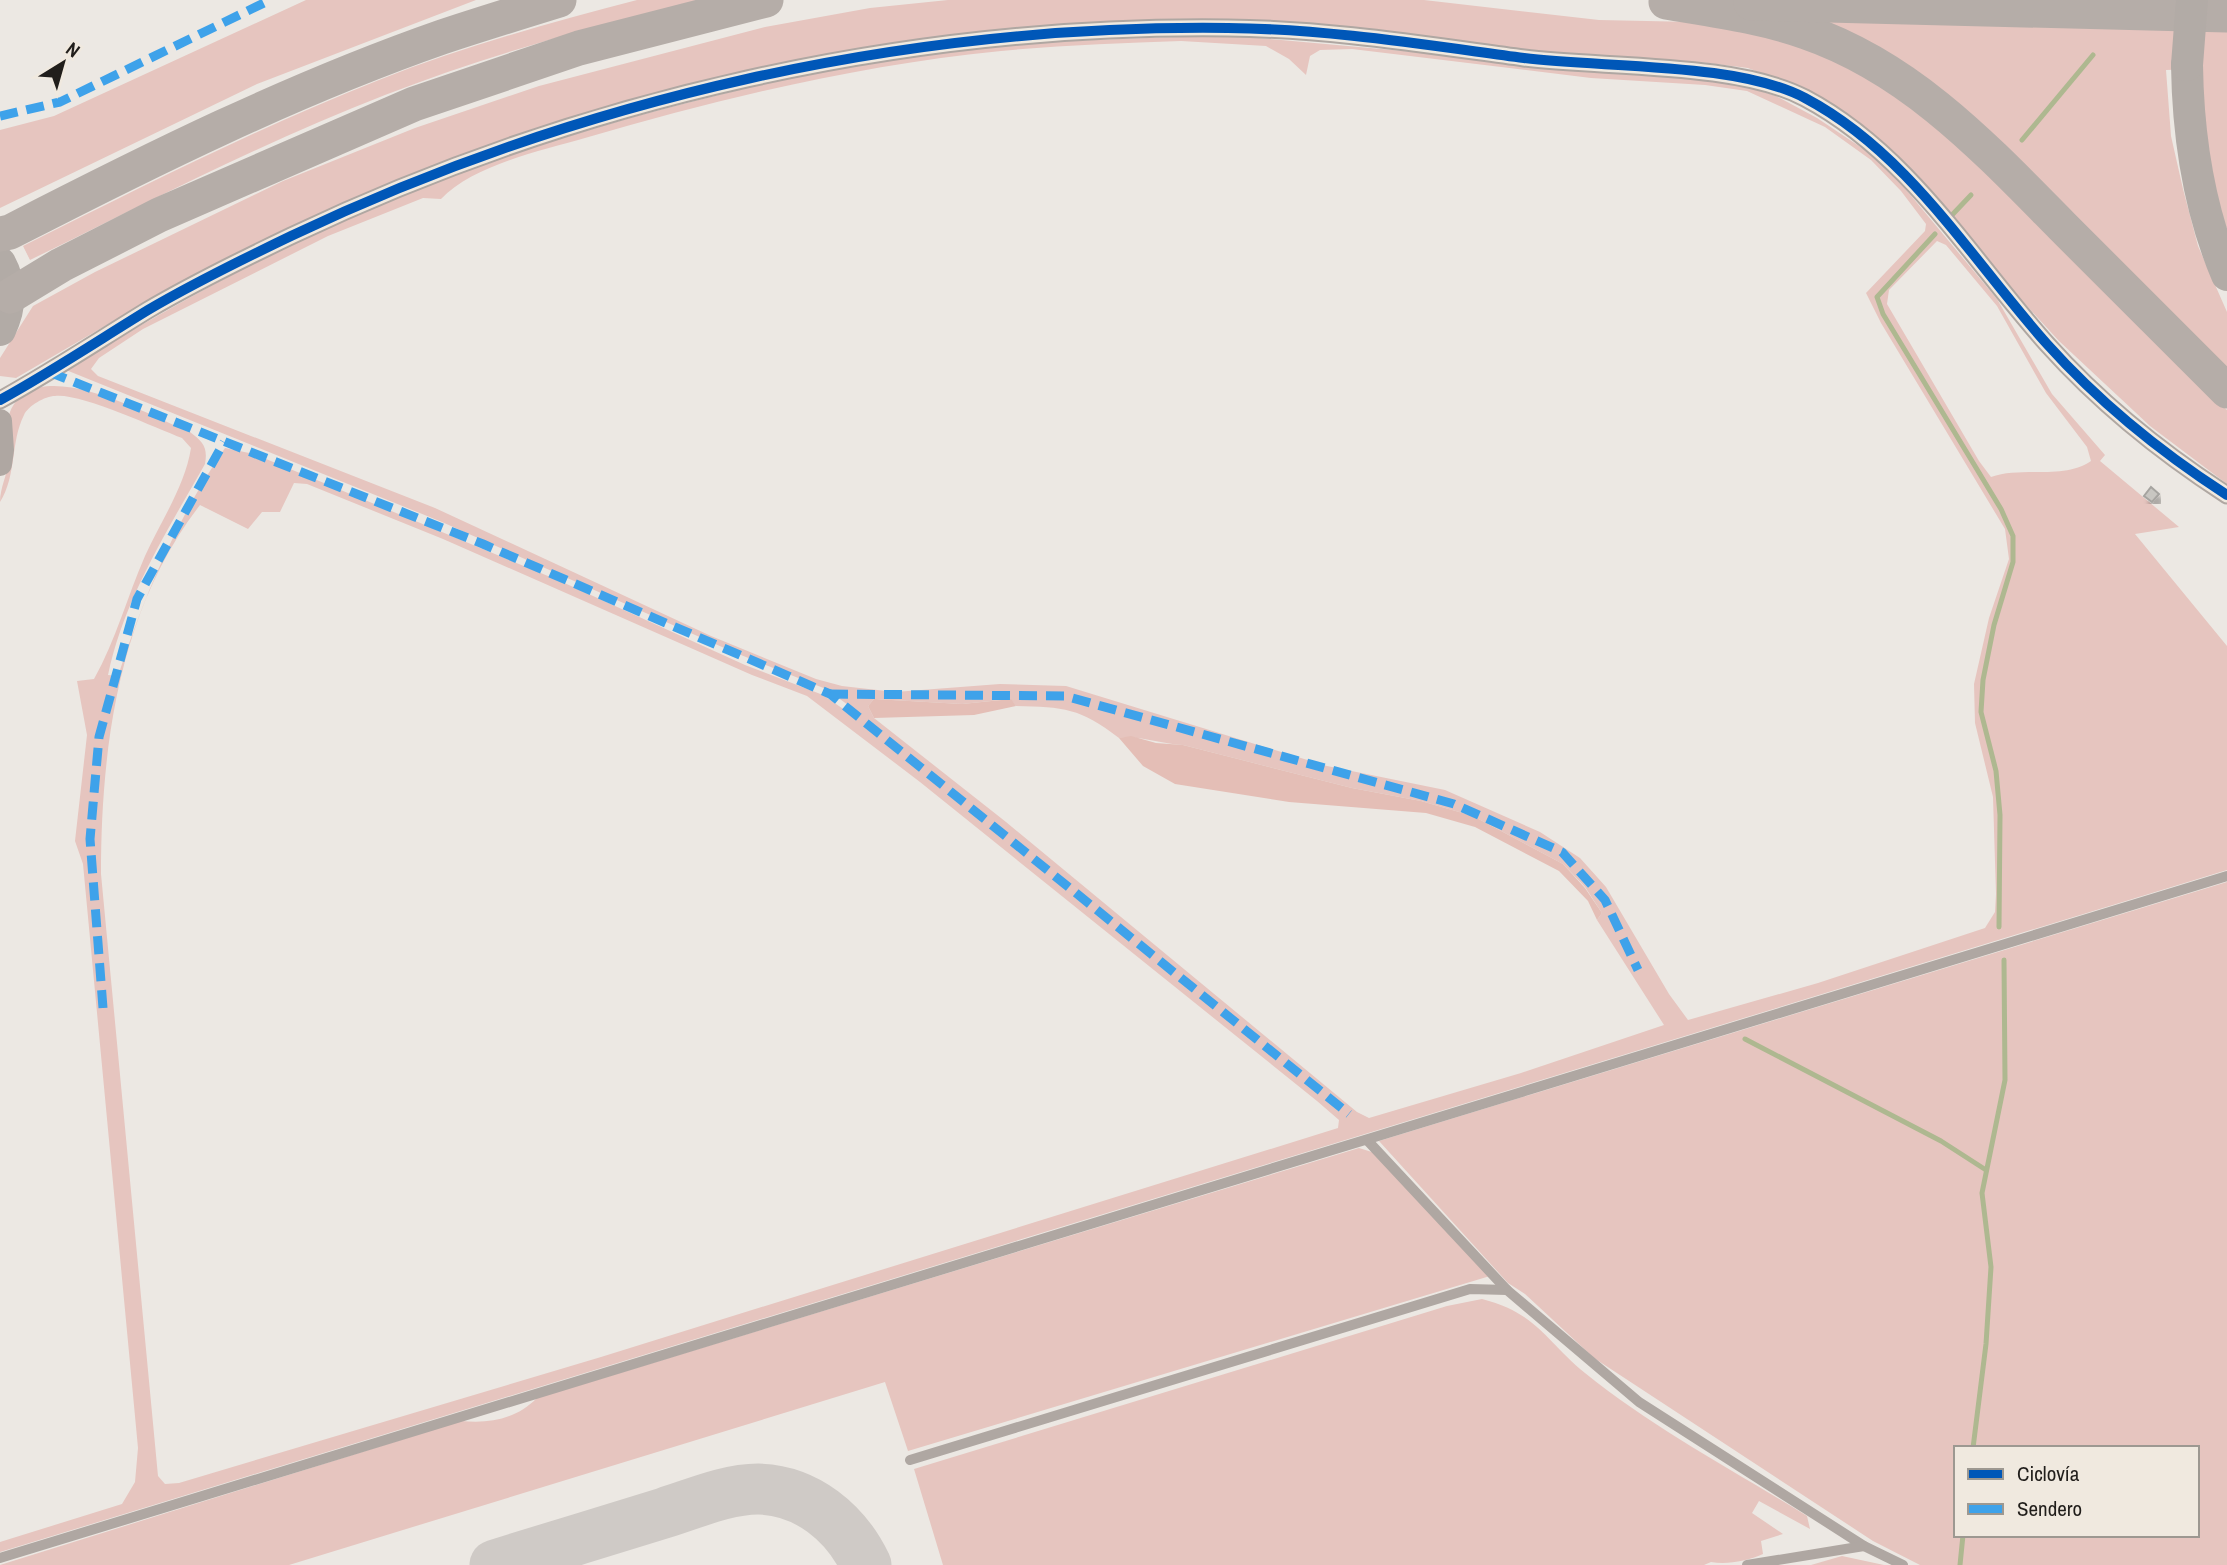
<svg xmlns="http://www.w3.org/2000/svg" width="2227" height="1565" font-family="'Archivo Narrow',sans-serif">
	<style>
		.green { fill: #e6c5bf; fill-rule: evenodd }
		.forest { fill: #e4beb6 }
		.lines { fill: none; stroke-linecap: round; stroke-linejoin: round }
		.stream { stroke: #aeb890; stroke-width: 5 }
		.taxiway { stroke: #cfcac6; stroke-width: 51 }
		.building { fill: #c8c6c1; stroke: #a6a4a0; stroke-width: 2; filter: url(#shadow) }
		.service { stroke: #afa7a2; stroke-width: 10 }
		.minor { stroke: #afa7a2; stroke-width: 19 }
		.tertiary { stroke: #afa7a2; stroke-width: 24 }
		.trunk { stroke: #b2aba6; stroke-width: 32 }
		.motorway { stroke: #b5ada8; stroke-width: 35 }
		.trunk-bridge { stroke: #b2aba6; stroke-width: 32 }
		.quiet { stroke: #3ea2ea; stroke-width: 9; stroke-dasharray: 18 9; stroke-linecap: butt }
		.cycleway-casing { stroke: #f0e9df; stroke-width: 15 }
		.cycleway { stroke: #0057b8; stroke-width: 10 }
	</style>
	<defs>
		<filter id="shadow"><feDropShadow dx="4.5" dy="7" stdDeviation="2" flood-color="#0004"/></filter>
	</defs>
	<rect width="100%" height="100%" fill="#ece8e3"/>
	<g class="green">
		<path d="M306,0H476L257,84L0,208V130L54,116Z"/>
		<path d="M637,0H704C596,25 488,55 385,95C263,142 147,203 30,260L23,246C140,188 257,128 379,80C462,47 549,23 637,0Z"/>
		<path d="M948,0H1424L1599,20L1694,22L1779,37L1842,62L1897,92L2009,192L2227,410V484L2150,426L2059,341L1984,259L1793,86L1748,68L1708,63L1086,23L534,130L163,292L16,378L0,376V358L33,306L95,272L283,181L415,128L539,86L765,27L870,8Z"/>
		<path d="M1802,17L2227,26V230L2213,185L2198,69L2166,70L2171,136L2183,189L2198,246L2227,312V377L1991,145Z"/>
		<path d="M1237,36L1726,80L1776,96L1817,118L1865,150L1898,180L1997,299L2052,394L2105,455L2100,461L2179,527L2135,534L2227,646V870L0,1552V1542L122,1504L135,1482L138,1448L83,864L75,841L87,735L77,681L94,679C116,640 127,597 145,556C161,521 185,486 191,448L182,438C155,428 81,393 55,396C45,396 28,406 24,415C10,443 17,475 0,502C0,488 7,475 9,461C10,446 5,426 10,412C35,350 150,416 190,432C203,442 208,447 205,464C167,531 124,599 108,675L118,676C144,596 177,518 225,448L254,454L560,581L745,665L823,695L852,715L855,710L826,689L731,651L442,522L66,370C187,296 313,227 447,177C589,125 736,86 884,61C1001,41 1119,38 1237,36ZM1181,41L1266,46L1289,59L1306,75L1310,56L1320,50L1352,49L1591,78L1705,85L1747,91L1825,127L1871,160L1901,191L1926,224L1925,231L1866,293L1881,323L2005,529L2009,559L1989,618L1974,684L1975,723L1993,797L1996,894L1995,912L1985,928L1818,983L1688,1020L1669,994L1606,887L1580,858L1540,832L1445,790L1327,766L1066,686L1000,684L895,692L842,686L816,679L711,636L435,508L98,376L91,369L99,358L143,329L328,236L423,198L441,199C473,165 540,151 585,138C721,98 860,65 1001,51C1061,45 1121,43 1181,41ZM1937,241L1946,245L1997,306L2046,393L2087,447L2091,461C2064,480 2022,466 1991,477L1979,461L1887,304L1889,290ZM294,483L307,484L443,539L752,675L807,696L920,782L1317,1101L1339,1120L1338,1128L601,1357L179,1483L165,1484L158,1476L101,874C101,747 119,609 200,505L248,529L262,512H280ZM874,699L962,704L1010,699L1016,706C1064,707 1080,708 1119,738C1139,735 1162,744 1183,745L1352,788L1421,801L1473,816L1563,864L1585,887L1602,913L1597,920L1664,1025L1521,1073L1369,1118L1357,1112L1006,822L874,718L868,706Z"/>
		<path d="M2227,882V1565H1920L1873,1541L1594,1358L1525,1294L1508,1283L1379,1141ZM1956,1448H2197V1535H1956Z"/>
		<path d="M1359,1148L1375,1153L1490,1276L908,1451L885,1382L289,1565H0L461,1421C490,1424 516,1419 537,1398Z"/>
		<path d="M1482,1299C1537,1313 1545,1340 1585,1373C1653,1428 1733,1470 1807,1516L1810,1529L1759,1501L1752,1513L1783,1534L1761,1541L1763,1554C1747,1561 1727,1565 1711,1562L1704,1565H943L914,1469L1447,1306Z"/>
		<path d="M1842,1556L1884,1565H1811Z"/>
	</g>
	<g class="forest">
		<path d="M874,699L962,704L1011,699L1016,706L974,715L874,718L868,706Z"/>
		<path d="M1131,736L1156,743L1183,745L1352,788L1421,801L1473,816L1563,864L1585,888L1602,913L1597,920L1588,901L1559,871L1475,827L1426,813L1289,802L1175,784L1143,766L1119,738Z"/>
	</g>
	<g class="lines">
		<g class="stream">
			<path d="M2022,140L2093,55"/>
			<path d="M1952,215L1971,195"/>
			<path d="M1935,234L1877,297L1883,314L2001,509L2013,536V562L1994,625L1983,680L1981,712L1996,771L2000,815L1999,927"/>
			<path d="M1745,1039L1941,1141L1986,1170"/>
			<path d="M1973,1448L1986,1344L1991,1267L1982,1193L2005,1080L2004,960"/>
			<path d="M1960,1565L1963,1535"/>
		</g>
		<path class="taxiway" d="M495,1565C551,1548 608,1530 664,1513C693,1504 727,1489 758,1489C807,1490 846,1523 866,1565"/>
	</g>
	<path class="building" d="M2151,487L2159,494L2152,502L2144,496Z"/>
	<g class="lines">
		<g class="service">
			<path d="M1367,1140L1507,1290"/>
			<path d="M910,1460L1470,1289L1507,1290L1639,1402L1864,1546L1903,1565"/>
			<path d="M0,1558L2227,876"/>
			<path d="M1747,1565L1864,1546"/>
		</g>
		<path class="minor" d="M0,400C51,372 99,340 148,310C194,283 243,259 291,236C581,98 907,24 1228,28C1328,29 1426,45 1524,58C1603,68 1737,62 1805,98C1909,153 1971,259 2047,344C2099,402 2162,453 2227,495"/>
		<path class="tertiary" d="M0,421L2,450L0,464"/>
		<g class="trunk">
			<path d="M2187,65C2188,136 2199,209 2227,275"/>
			<path d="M0,263C12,285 11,307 0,330"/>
		</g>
		<g class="motorway">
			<path d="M1666,2C1713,10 1761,16 1806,32C1911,68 1986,149 2062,226C2117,281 2172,336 2227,391"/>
			<path d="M1751,3L2227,15"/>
			<path d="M0,234L10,232C150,160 293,89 442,37C481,24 520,12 559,0"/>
			<path d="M10,296L61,265L159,215L414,104L579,48L766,0"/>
		</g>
		<path class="trunk-bridge" d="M2187,65L2192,0"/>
		<g class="quiet">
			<path d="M0,116L60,102L270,0"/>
			<path d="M49,372L483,544L830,694L1349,1114"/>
			<path d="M830,694L1065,696L1454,804L1562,852L1605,900L1638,970"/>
			<path d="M103,1008L90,839L99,737L137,599L224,442"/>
		</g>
		<g class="cycleway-casing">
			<path id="cycleway" d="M0,400C51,372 99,340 148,310C194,283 243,259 291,236C581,98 907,24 1228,28C1328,29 1426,45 1524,58C1603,68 1737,62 1805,98C1909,153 1971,259 2047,344C2099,402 2162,453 2227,495"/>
		</g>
		<use href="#cycleway" class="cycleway"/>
	</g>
	<rect x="1954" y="1446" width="245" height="91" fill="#f0e9df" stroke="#9d9891" stroke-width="2"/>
	<rect x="1968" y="1469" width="35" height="10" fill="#0057b8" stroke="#9d9891" stroke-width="2"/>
	<text x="2017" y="1481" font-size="21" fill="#211e1b">Ciclovía</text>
	<rect x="1968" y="1504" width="35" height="10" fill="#3ea2ea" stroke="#9d9891" stroke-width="2"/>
	<text x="2017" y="1516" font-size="21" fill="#211e1b">Sendero</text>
	<g transform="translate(63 63) rotate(37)" stroke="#f0e9df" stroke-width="5" paint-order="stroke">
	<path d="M0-5L12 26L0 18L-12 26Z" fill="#211e1b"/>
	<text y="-10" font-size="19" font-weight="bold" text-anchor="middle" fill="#211e1b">N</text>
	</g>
</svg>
